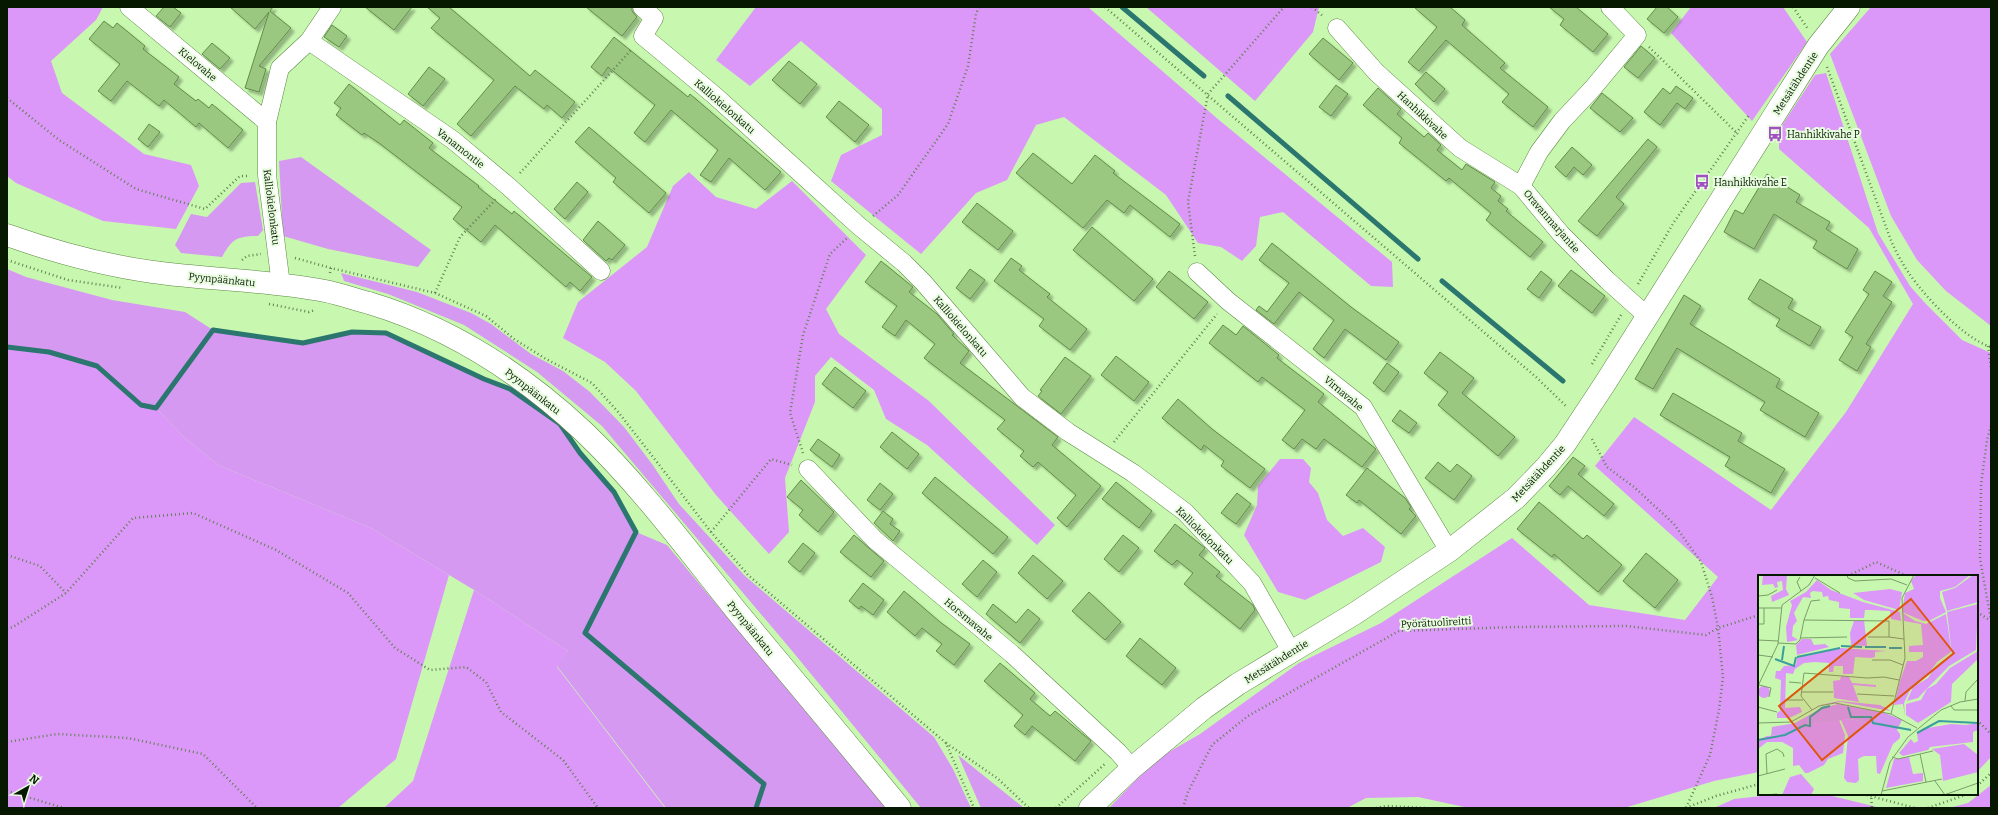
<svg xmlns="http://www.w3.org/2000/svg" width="1998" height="815" font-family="Bitter,serif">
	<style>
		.green { fill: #d699f1 }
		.forest { fill: #dc98f9 }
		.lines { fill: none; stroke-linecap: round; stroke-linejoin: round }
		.stream { stroke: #2b766f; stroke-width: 5 }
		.building { fill: #9ac881; stroke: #618c48; filter: url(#shadow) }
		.minor-casing { stroke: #5d8844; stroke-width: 19 }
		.secondary-casing { stroke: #5d8844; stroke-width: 23 }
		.path { stroke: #618152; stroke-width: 2.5; stroke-dasharray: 1 3; stroke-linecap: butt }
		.minor { stroke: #fff; stroke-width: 18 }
		.secondary { stroke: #fff; stroke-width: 22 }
		.labels { text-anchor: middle; stroke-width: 4; stroke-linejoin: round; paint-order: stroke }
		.street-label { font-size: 10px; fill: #071800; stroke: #e8fcdf }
		.poi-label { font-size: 10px; fill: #071800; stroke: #e8fcdf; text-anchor: start }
		.inset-river { fill: none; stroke: #3b9e9e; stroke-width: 2 }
		.inset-road { fill: none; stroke: #7b9e69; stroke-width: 1 }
		.view { fill: #dd560b; fill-opacity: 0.15; stroke: #dd560b; stroke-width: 2 }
		.inset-edge { fill: none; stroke: #071800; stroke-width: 2 }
	</style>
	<defs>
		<filter id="shadow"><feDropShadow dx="3.5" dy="3.5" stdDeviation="1" flood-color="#0004"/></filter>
	</defs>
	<rect width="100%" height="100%" fill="#c8f8af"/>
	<g class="green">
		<path d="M301,157L431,250L418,267L328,249L283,236L279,161Z"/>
		<path d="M255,182L263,230L258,236C237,236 232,239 222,257L181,253L175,245L191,214L207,217L241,183Z"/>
		<path d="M7,269L26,277L112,300L185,312L213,330L303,343L352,332L386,333L483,379L510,389L560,424L580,453L614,492L636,532L667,545L886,808H666L557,666L568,651L474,590L371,528L218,465L185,438L156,408L141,405L97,366L49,352L7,347Z"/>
		<path d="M341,273L417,292L471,313L491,324L531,354L563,371L590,392L624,427L652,464L679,504L745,576L934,737L953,769L971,808H921L793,652L602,426L537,372L464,325L388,294L344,281Z"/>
		<path d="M958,755L1024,808H981Z"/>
	</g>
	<g class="forest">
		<path d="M7,7H103L96,20L51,61L62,93L144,154L191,165L199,186L176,229L103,221L16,183L7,176Z"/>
		<path d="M756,7H1088L1219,120L1392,262L1393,287L1371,286L1283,212L1260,217L1256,246L1242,261L1221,247L1198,243L1166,195L1064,117L1036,125L1007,180L976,193L921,254L831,181L841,155L882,135V109L801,41L750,86L716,60Z"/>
		<path d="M1146,7H1319L1313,32L1255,101Z"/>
		<path d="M1691,7H1783L1807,42L1752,121L1671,33Z"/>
		<path d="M1871,7H1991V326L1946,291L1917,260L1891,216L1830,54Z"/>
		<path d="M1826,73L1878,233L1910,286L1925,303L1962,340L1991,353V757L1977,772V576H1759V772L1714,781L1624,808H1469L1418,797L1366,798L1347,808H1109L1155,760L1200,734L1299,663L1381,623L1512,538L1589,605L1685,620L1718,577L1595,466L1634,417L1771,510L1846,412L1913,304L1869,228L1779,149V130L1815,75Z"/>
		<path d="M689,172L716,197L756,209L792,181L866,255L826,309L839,334L929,401L1055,525L1037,545L927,445L886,419L874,390L831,357L815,376V402L785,478L789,532L769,554L716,495L636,391L605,362L563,338L578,302L647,247L673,186Z"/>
		<path d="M7,347L49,352L97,366L141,405L156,408L185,438L218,465L371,528L449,575L396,759L338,808H7Z"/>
		<path d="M1280,459H1303L1311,468L1309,482L1318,493L1327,520L1343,536L1363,528L1385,547L1381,562L1305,600L1278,592L1244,535L1257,505L1258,486Z"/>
		<path d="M474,590L568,651L557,667L665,808H384L413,781Z"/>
		<path d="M1991,785V808H1949L1968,803Z"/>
		<path d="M1781,794H1824L1881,808H1714L1734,799Z"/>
	</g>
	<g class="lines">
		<g class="stream">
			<path d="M1122,7L1204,76"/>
			<path d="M1228,96L1418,259"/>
			<path d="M1442,281L1563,381"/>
			<path d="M7,347L49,352L97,366L141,405L156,408L213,330L303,343L352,332L386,333L484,379L510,389L560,424L580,453L614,492L636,532L585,633L764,784L756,808"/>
		</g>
	</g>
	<g class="building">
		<path d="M164,7H173L181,13L170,27L156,16Z"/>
		<path d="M230,7H273L270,11L291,28L259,66L266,69L259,92L245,88L269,12L255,29Z"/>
		<path d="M365,7H412L394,30Z"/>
		<path d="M427,7H449L530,76L535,70L575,102L562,118L547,105L544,109L515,86L471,136L457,124L494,80L431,28L440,18Z"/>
		<path d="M586,7H632V11L637,17L622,36Z"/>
		<path d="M1414,7H1450L1465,20L1462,25L1505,63L1500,68L1548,107L1533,127L1502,102L1509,94L1446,40L1419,71L1408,62L1437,27Z"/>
		<path d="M1549,7H1576L1608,34L1593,52L1560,25L1564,19Z"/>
		<path d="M1657,7H1667L1678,17L1664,33L1647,19Z"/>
		<path d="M104,21L113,28L117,23L145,46L143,49L179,77L174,84L196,101L198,99L209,108L212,104L243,130L228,148L199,123L196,127L164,100L159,106L127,81L111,101L98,91L120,64L89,39Z"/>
		<path d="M332,25L347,36L339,47L324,37Z"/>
		<path d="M614,37L688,97L690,94L781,172L765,190L729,158L711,182L700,175L718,150L671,110L645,142L634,133L655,105L608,67L602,76L591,67Z"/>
		<path d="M1323,38L1353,63L1339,80L1309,54Z"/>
		<path d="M212,43L230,58L220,69L202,54Z"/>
		<path d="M1641,46L1655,58L1638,78L1624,67Z"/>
		<path d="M789,61L817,84L800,104L772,80Z"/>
		<path d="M429,67L445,79L423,106L408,94Z"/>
		<path d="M1426,72L1445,89L1434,102L1415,84Z"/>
		<path d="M349,84L400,125L404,120L433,143L429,148L479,186L478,187L512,214L514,211L592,277L580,291L570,282L566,287L495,225L481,242L453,219L462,207L379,143L364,133L362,135L336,115L341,108L334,103Z"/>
		<path d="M1336,85L1348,94L1331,116L1319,107Z"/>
		<path d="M1676,86L1693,98L1685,109L1677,103L1660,125L1644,112L1663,88L1670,94Z"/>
		<path d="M1378,88L1401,109L1397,114L1424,137L1428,133L1441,145L1437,150L1462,170L1466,164L1495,182L1491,188L1501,196L1498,201L1508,209L1506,211L1543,242L1530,257L1486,220L1491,213L1449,178L1446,181L1399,143L1402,138L1363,105Z"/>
		<path d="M1602,93L1633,118L1620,132L1590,108Z"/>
		<path d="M839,101L869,125L855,142L826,117Z"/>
		<path d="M149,124L160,132L148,147L138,139Z"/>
		<path d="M589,127L666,193L649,213L613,182L616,178L575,142Z"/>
		<path d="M1648,139L1657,147L1616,197L1624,204L1597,236L1578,221Z"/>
		<path d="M1572,147L1592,165L1583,175L1574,167L1566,177L1555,167Z"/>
		<path d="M1033,153L1072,184L1095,155L1115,171L1113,173L1180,224L1170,237L1130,205L1124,213L1107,200L1083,228L1016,173Z"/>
		<path d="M1767,174L1800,195L1796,202L1830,222L1826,229L1858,249L1847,269L1813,248L1817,241L1774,214L1754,249L1724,232L1735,210L1743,214Z"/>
		<path d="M577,182L588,192L565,219L554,209Z"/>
		<path d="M977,203L1013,231L998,250L962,222Z"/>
		<path d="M598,221L625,245L612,260L609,258L606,261L583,240Z"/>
		<path d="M1092,227L1153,279L1134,301L1073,250Z"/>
		<path d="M1272,243L1351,307L1399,342L1386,360L1345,329L1324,358L1313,349L1334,320L1299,292L1274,324L1256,310L1259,306L1267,312L1289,283L1259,260Z"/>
		<path d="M1011,258L1022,266L1019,270L1050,294L1047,297L1087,329L1070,350L1039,326L1044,319L994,281Z"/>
		<path d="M881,261L913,287L909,292L937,314L954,334L952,335L969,351L960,363L1058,437L1052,445L1101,486L1067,527L1057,518L1076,495L1038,462L1033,467L1020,456L1024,451L997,429L1005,420L924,358L935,344L906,320L895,336L882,327L897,306L865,282Z"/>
		<path d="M970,269L985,280L970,299L956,288Z"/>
		<path d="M1571,270L1605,296L1592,313L1558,286Z"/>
		<path d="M1169,271L1208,302L1194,319L1156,287Z"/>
		<path d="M1541,271L1552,280L1539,298L1527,289Z"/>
		<path d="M1875,271L1892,282L1883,296L1892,302L1866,344L1871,347L1857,371L1839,360L1853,337L1845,332L1869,294L1863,290Z"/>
		<path d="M1760,279L1793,299L1788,308L1821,327L1810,346L1776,326L1780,319L1748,299Z"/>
		<path d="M1684,295L1701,306L1690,324L1780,379L1776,387L1819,413L1805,437L1760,410L1765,402L1677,348L1653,389L1635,379Z"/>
		<path d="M1223,325L1236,335L1243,326L1279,355L1277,358L1324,394L1318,402L1376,449L1362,467L1324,439L1316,449L1302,439L1294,449L1282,440L1305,410L1262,377L1258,382L1209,343Z"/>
		<path d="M1440,352L1474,378L1462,393L1515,437L1498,456L1438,405L1448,392L1424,373Z"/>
		<path d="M1116,356L1149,382L1134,401L1101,375Z"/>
		<path d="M1065,357L1091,376L1061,414L1038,396L1042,391L1040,390Z"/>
		<path d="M1387,363L1399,372L1384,392L1373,383Z"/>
		<path d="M835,367L866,391L853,408L822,384Z"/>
		<path d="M1673,393L1742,433L1738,441L1785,469L1771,493L1725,466L1730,457L1660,415Z"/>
		<path d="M1178,399L1212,429L1265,469L1250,488L1221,466L1224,461L1204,445L1201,450L1162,418Z"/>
		<path d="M1400,410L1417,423L1409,433L1392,421Z"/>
		<path d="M892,432L919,454L907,469L880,447Z"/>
		<path d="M818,439L840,455L832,467L810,450Z"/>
		<path d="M1573,457L1585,466L1578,474L1614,504L1604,516L1568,486L1560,495L1549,486Z"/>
		<path d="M1438,462L1450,472L1457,464L1472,476L1454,500L1425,478Z"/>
		<path d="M1367,468L1405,498L1411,507L1409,509L1416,516L1401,534L1359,500L1357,503L1346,495Z"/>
		<path d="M935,477L1008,537L993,554L922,493Z"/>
		<path d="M801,480L834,512L818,532L799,515L803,510L787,497Z"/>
		<path d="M1116,482L1152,511L1139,528L1102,499Z"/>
		<path d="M880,483L893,494L880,510L867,500Z"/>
		<path d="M1237,493L1251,504L1236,524L1221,513Z"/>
		<path d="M1539,502L1583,539L1587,535L1622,565L1598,592L1554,554L1552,557L1517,529Z"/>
		<path d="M883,511L893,519L890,524L900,531L893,541L874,523Z"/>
		<path d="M1175,524L1205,548L1199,555L1220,572L1216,576L1253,605L1255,610L1240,629L1184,584L1193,573L1177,560L1172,565L1154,551Z"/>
		<path d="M854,535L884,561L871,577L840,552Z"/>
		<path d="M1123,535L1139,548L1119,572L1104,559Z"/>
		<path d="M803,543L815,553L800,572L788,562Z"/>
		<path d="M1646,553L1678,580L1655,608L1623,581Z"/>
		<path d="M1033,555L1063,581L1047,599L1018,573Z"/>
		<path d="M983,560L997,572L977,597L962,584Z"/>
		<path d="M863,583L884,600L873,615L861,606L859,609L849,601Z"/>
		<path d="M904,591L940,622L970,644L954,665L936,651L942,644L922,628L915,636L887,612Z"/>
		<path d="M1089,592L1121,622L1105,640L1072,611Z"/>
		<path d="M993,604L1016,623L1028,609L1040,619L1020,643L986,614Z"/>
		<path d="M1140,638L1176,668L1162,685L1126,656Z"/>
		<path d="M1000,663L1035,693L1030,699L1050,716L1055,711L1091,741L1075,761L1032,726L1025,735L1014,726L1023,715L984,681Z"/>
	</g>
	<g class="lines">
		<g class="minor-casing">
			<g id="minor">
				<path d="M129,7L267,122"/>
				<path d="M642,7L654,18L643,36L714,95L859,226L904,263L923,282L1022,397L1068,432L1133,473L1185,512L1252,583L1291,651"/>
				<path d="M1610,7L1637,35L1593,88L1562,121L1539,152L1521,186L1561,234L1607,280L1647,316"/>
				<path d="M1337,28L1376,72L1460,148L1521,186"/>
				<path d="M309,41L453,140L508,186L601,271"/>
				<path d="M1197,272L1228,301L1363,407L1449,551"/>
				<path d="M281,285L267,175V122L280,68L309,41L332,7"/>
				<path d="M808,469L875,540L1012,654L1118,752L1132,768"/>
			</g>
		</g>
		<g class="secondary-casing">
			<g id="secondary">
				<path d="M7,235C55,252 102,265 153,272C210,280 269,280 325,291C340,294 354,299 369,303C449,327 522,374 583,431C641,486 689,552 739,614C793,679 847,743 900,808"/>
				<path d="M1090,808L1132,768L1204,708L1238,684L1354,614L1449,551L1516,498L1546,467L1565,444L1604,385L1818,46L1849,7"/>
			</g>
		</g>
		<g class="path">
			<path d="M1105,7L1536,377L1567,407"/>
			<path d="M1312,7L1324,17"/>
			<path d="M1793,7L1808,29"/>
			<path d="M1649,47L1738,134"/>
			<path d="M1827,67L1892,243C1895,249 1898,256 1902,262C1915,287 1963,339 1991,347"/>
			<path d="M7,98L59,140L136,189L205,209L240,176H250"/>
			<path d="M520,173L632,49"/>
			<path d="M873,216L898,195L948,124L968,66L976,14L979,7"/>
			<path d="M1195,256L1188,202L1208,94L1284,7"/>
			<path d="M295,258L331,268"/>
			<path d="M7,260L68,280L123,288"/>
			<path d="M242,260L247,256L261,254"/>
			<path d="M330,273L331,268L435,293L486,316L514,339L546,359L592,383L619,413L711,532L748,575L946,743L974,808"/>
			<path d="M1638,284L1674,222L1749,115"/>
			<path d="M435,293L460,237L496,199"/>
			<path d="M269,304L309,312L315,310"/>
			<path d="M1988,346L1991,368"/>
			<path d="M1592,364L1621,315"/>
			<path d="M1991,426L1987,440L1981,485L1980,559L1991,620"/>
			<path d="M1592,439L1607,467L1634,487L1674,524L1701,562L1712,597L1718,628L1723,677L1719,710L1710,755L1686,808"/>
			<path d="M1114,442L1217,314"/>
			<path d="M803,453L790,413L803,335L830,254L848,237"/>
			<path d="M711,532L771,459L792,465"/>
			<path d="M7,555L40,566L66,593"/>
			<path d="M1848,576L1876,562L1907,576"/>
			<path d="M1977,612L1991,621"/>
			<path d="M7,629L13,627L66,593L133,518L193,513L276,550L348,593L395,648L430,670L466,667L486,682L501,712L563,760L598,808"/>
			<path d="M1977,720L1991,734"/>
			<path d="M7,742L57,734L128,738L203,754L257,808"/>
			<path d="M946,743L997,778L1029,808"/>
			<path d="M1977,786L1991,773"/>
			<path d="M7,791L64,808"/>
			<path d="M1863,794L1915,808"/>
			<path d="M1871,794L1872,808"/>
			<path d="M1056,808L1106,763"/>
			<path d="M1183,808L1188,792L1212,745L1248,716L1399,631L1515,627L1626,626L1706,635L1718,628L1759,615"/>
			<path d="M1376,808L1386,806L1427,808"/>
			<path d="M1686,808L1716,796L1759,784"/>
			<path d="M1928,808L1968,794"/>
		</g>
		<use href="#minor" class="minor"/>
		<use href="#secondary" class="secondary"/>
	</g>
	<defs>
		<g id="bus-bare" transform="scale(1.2)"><path d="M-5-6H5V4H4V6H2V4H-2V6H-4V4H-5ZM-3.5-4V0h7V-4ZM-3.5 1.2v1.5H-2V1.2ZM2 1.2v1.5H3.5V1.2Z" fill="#a050c0" stroke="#e8fcdf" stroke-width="2.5" paint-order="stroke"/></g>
	</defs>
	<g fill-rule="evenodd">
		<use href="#bus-bare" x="1775" y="134"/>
		<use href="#bus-bare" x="1702" y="182"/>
	</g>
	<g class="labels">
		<g class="street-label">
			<text transform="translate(198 64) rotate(40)" y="4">Kielovahe</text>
			<text transform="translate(1795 83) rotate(-57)" y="4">Metsätähdentie</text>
			<text transform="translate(725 106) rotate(41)" y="4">Kalliokielonkatu</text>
			<text transform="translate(1423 115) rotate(43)" y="4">Hanhikkivahe</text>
			<text transform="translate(461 148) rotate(38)" y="4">Vanamontie</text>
			<text transform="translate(272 207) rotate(83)" y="4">Kalliokielonkatu</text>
			<text transform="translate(1552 221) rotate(49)" y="4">Oravanmarjantie</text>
			<text transform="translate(222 279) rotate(6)" y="4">Pyynpäänkatu</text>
			<text transform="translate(961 326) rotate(49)" y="4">Kalliokielonkatu</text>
			<text transform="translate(533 391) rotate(38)" y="4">Pyynpäänkatu</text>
			<text transform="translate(1344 393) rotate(40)" y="4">Virnavahe</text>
			<text transform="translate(1538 473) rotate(-47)" y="4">Metsätähdentie</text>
			<text transform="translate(1205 535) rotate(45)" y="4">Kalliokielonkatu</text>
			<text transform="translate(969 619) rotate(40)" y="4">Horsmavahe</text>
			<text transform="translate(1436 622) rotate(-3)" y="4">Pyörätuolireitti</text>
			<text transform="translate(751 628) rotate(51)" y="4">Pyynpäänkatu</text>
			<text transform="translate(1276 661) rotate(-32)" y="4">Metsätähdentie</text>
		</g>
		<g class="poi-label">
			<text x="1787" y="138">Hanhikkivahe P</text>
			<text x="1714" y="186">Hanhikkivahe E</text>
		</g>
	</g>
	<g transform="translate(1758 575)">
		<rect width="220" height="220" fill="#c8f8af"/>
		<path d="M81,126L122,130L133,136L83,127L58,131ZM80,129L127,138L144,145L139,155L93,144L47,150L27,160L13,161L14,152L37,148L64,133Z" fill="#d699f1"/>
		<path d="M5,0H29L28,14L31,20L14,27L13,21L25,15L24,6L19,7L20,12L17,13L15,9L4,10ZM158,0H212L197,12L182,16V23L188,37L171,46H165L144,37L147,18L156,14L153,6ZM215,0H220V27L189,36L184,17L197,13ZM59,5L73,15L105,27L142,37L143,46L133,44L132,36L113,35H107L106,43H92V34L81,33V27L71,25L70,21L65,22L64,17L55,16L52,18L53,23L45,22L36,38L39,46L35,51L34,61L40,65L29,67L28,52L34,30L32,26L48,17ZM132,14L144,17L141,35L106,25L95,18ZM220,29L218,75L191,91L160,123L149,126L155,112L170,103L178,91L194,79L189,37ZM145,38L157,46L168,49L188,39L193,73V77L179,87L168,102L154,111L146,128L147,141L145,129L136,130L142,106L149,86H158L165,82V77H151V71L165,70L163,49L146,46ZM106,45L109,71L93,70L92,58L96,46ZM44,64H53L56,70L67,69L71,72L39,80L38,70ZM83,73L128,76L117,77V82L113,83L97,82L95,99H85V91H76L75,97H71V88L57,87L46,88L37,94L35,99L28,98L27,133L42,132L44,137L31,143H19V138L22,136L23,105L17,103L18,96H22L26,91L38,90L39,83ZM220,76V84L194,109L193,127L160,148L148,140V129L163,125L169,114L178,109L192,93ZM83,101L91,102L94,108L118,110V112L95,110L101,127L76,123L75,106L82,105ZM0 117a6 6 0 1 1 12 0a6 6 0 1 1-12 0ZM93,144L138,154L142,159V163L135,169L122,199L119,198L118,181H106L100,184L101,205L98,208L89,207L86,203L90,161L83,145ZM81,145L87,160L85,178L70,184L66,190L50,198H47L41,190L35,191V173L24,167H9L0,174V165L9,161L27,160L47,150ZM220,148V155L215,157V167L172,172L170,175L145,181L141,178L153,164L156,168L160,166L159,158L164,154L193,149L208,150ZM206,169L220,180V197L185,206L182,180L174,174ZM151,182L155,199L165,198V206L128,213L136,184ZM43,199L56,214L53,220H24L32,202Z" fill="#dc98f9"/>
		<path class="inset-river" d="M83,71L104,72M107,72H128M131,73H144M39,82L82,73M17,84L36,91L38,82M24,85L26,71M90,132L93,142H113L115,148L153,155M159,158L181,146L220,148M0,165L27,160L47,150L52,151V142L64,133L72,131"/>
		<path class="inset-road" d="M89,0L90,3L97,6L133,4L149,10M42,2L39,7L43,16M57,3L82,18M0,21L10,20L19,15M0,33H23M46,45L53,26L62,25M0,49H6V33M110,62H131M42,63L89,62M0,65L20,66M20,68L38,69L42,65L46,45L131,46V62L146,64M0,80L15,82M114,85H132L145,90M31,107L43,108M1,110L13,113L11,122M0,111L20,69L24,30L51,10L57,0M43,117H75M99,119L136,121M29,125H45M207,126L208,117L220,104M193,131L196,135H220M0,132L19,137M54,135L43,121L46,98L109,103L126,102L141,105M133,139L147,83L144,23L156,0M0,148L33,147L61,131L77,128L133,139L159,153M162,179L168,207M134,182L140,184L175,176M9,199L8,179L19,174L25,178L26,182M0,201L27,194M177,206L187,220M124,216L184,204M7,220L19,219M123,220L132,187L150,162L183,135L202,127L220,124M186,220L220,208"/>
		<path class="view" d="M153,24L196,78L64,185L21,131Z"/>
		<rect width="220" height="220" class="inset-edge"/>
	</g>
	<rect width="1998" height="815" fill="none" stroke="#071800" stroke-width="16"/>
	<g transform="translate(28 787) rotate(39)" stroke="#e8fcdf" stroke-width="3" paint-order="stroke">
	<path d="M0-3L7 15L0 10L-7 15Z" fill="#071800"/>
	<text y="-6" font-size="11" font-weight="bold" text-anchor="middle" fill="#071800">N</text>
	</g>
</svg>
